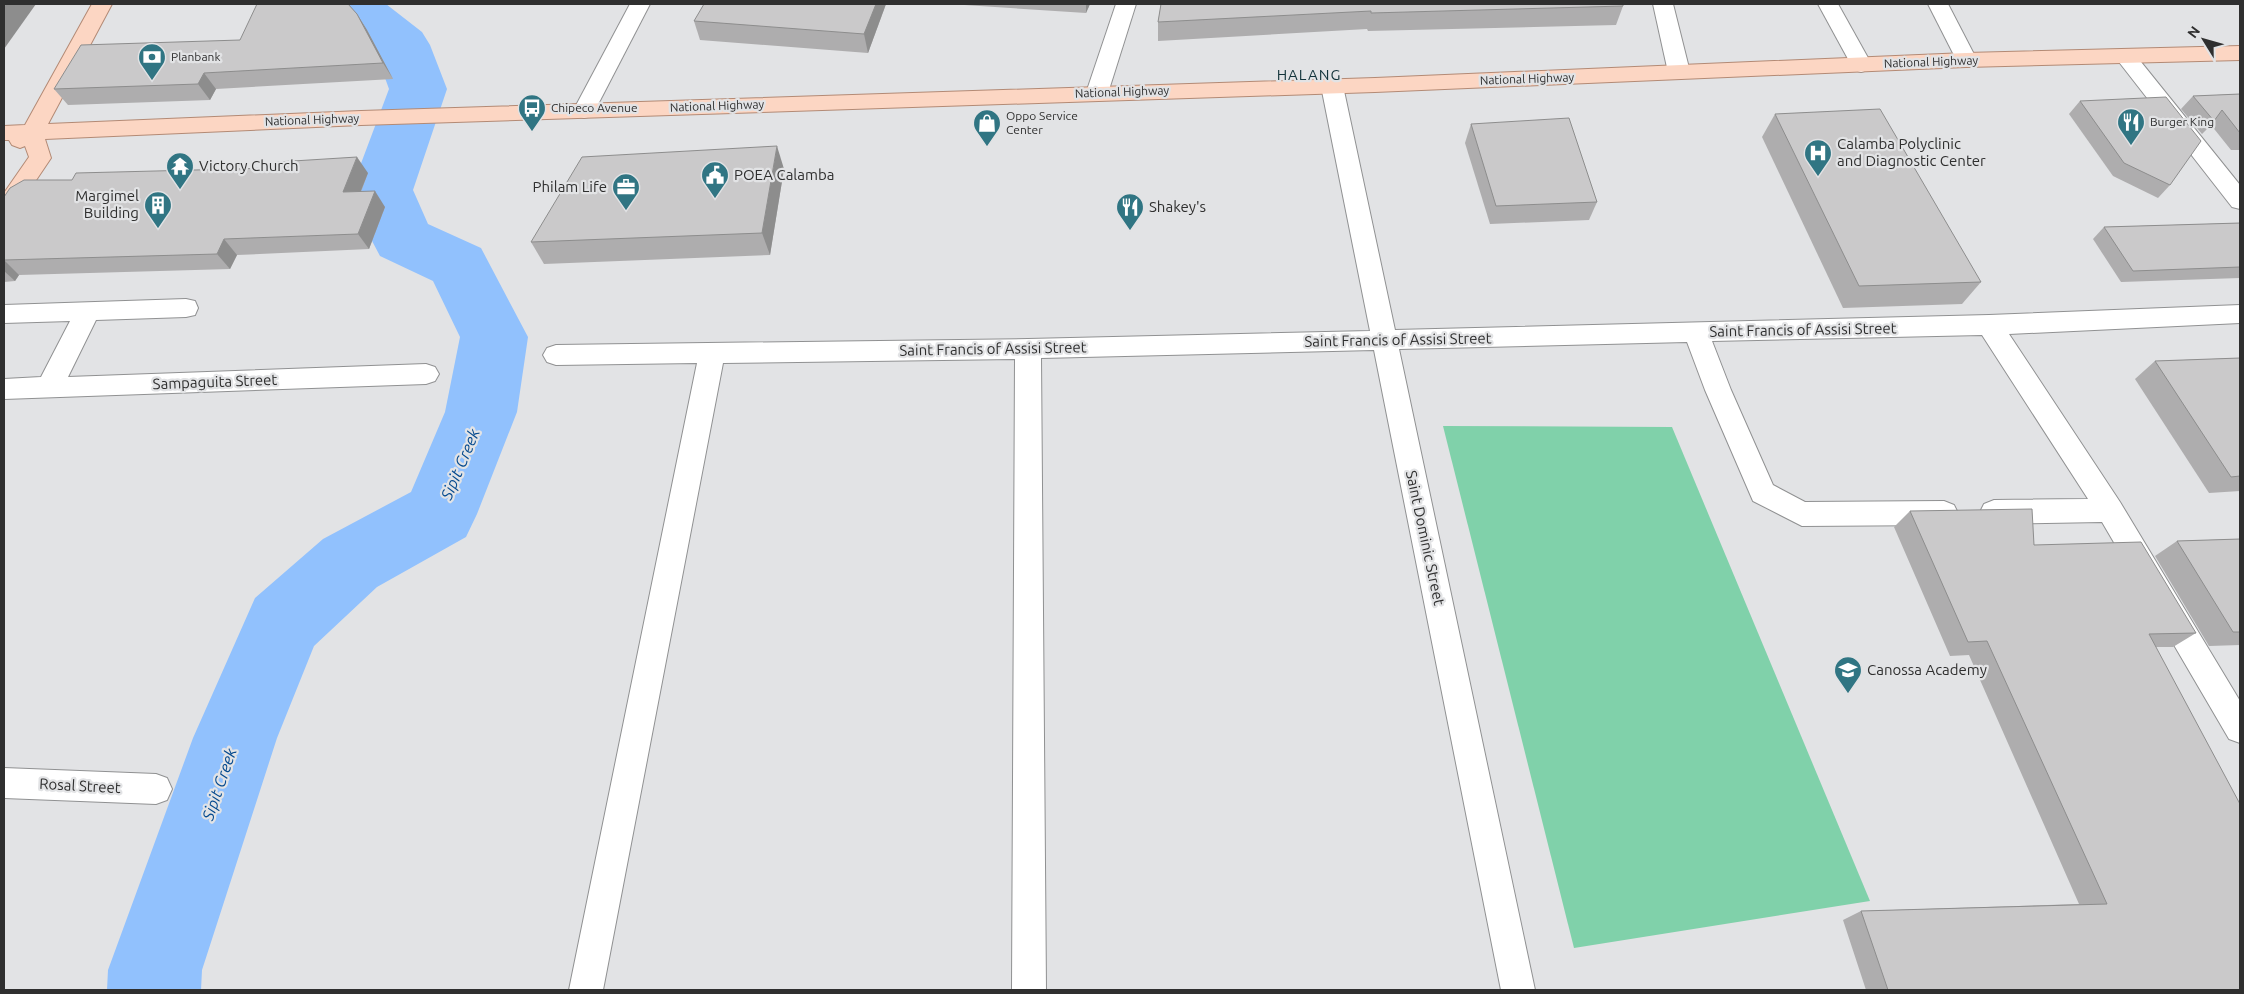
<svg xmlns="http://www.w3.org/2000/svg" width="2244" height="994" font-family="Ubuntu,sans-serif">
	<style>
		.green { fill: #80d1aa }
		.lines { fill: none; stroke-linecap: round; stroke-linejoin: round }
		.river { fill: #91c1fd; fill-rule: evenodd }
		.minor-casing { stroke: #909192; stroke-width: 2 }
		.major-casing { stroke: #b38a75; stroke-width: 2 }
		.minor { fill: #fff; fill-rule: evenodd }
		.major { fill: #fcd6c3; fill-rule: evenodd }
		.wall { fill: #aeadae }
		.shaded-wall { fill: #8d8d8d }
		.building { fill: #cac9ca; stroke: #8d8d8d }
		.labels { text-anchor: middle; stroke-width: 4.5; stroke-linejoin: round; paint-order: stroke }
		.far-poi-label { font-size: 12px; fill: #2f2f2f; stroke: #e2e3e5; text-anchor: start }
		.far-street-label { font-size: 12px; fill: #2f2f2f; stroke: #e2e3e5 }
		.far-quarter-label { font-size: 15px; letter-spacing: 1px; fill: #12333a; stroke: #e2e3e5 }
		.poi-label { font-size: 15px; fill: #2f2f2f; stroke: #e2e3e5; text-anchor: start }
		.street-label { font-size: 15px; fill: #2f2f2f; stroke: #e2e3e5 }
		.water-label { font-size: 16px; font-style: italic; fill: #054a8f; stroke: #e2e3e5 }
	</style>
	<rect width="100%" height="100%" fill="#e2e3e5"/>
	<path class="green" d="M1443,426L1672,427L1870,901L1574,948Z"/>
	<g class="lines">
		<path class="river" d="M324,4H386L422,32L430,45L447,89L413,190L428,224L481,248L528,337L517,412L477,514L466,537L377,587L314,646L277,738L202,970L201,990H107L108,970L193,738L255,598L323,539L411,492L445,412L460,337L433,281L380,256L371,239L351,190L389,89L376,53L331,16Z"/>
		<g class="minor-casing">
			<g id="minor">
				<path d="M630,4H650L592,116L584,118L576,116L573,111Z"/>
				<path d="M1116,4H1136L1108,93L1105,98L1097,100L1089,98L1086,93Z"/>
				<path d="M1653,4H1673L1690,72L1687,77L1679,79L1671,77L1668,72Z"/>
				<path d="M1818,4H1838L1872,65L1868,70L1861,72L1854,70Z"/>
				<path d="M1928,4H1948L1977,60L1973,65L1966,67L1959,65Z"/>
				<path d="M2126,50L2133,52L2240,185V209L2232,207L2119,62L2115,57L2119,52Z"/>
				<path d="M1332,79L1340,81L1343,86L1395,330L1989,315L2240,305V323L2009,334L2120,502L2240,701V743L2229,739L2102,522L1994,524L1984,520L1980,512L1984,504L1994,500L2088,499L1982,335L1712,341L1731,390L1773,485L1805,502L1944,501L1954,505L1958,513L1954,521L1944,525L1802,526L1753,501L1705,390L1687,342L1399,349L1535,990H1501L1374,350L1041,358L1046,990H1012L1015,359L723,363L603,990H569L697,363L556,365L547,362L543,355L547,348L556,345L1028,339L1370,331L1321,86L1324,81Z"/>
				<path d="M186,299L195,301L198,308L195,315L186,317L96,320L68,377L426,364L435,367L439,374L435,381L426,384L4,399V379L41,377L70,321L4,323V305Z"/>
				<path d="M4,768L156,774L167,778L172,789L167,800L156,804L4,798Z"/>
			</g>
		</g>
		<g class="major-casing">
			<path id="major" d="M92,4H112L48,124L361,111L1375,78L1966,53L2240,46V60L1966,67L1375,92L361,125L45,139L51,158L12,216L4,218V193L29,157L25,146L20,148L12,145L9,140H4V126L25,125Z"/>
		</g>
		<use href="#minor" class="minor"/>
		<use href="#major" class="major"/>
	</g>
	<g class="wall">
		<path d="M886,4L868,53L700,40L694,21Z"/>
		<path d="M949,4H1090L1086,13Z"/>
		<path d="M1161,4L1623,6L1616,25L1368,31L1367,29L1158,41V22Z"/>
		<path d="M357,14L367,30L393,79L216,89L210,100L68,105L54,89L240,40Z"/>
		<path d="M2240,94V150H2231L2211,125L2202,134L2181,109L2193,96Z"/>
		<path d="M2080,101L2170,185L2158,198L2113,176L2069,114Z"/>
		<path d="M1775,114L1981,282L1962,304L1843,308L1762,137Z"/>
		<path d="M1471,124L1597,202L1589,220L1490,224L1465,143Z"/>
		<path d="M784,169L770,255L544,264L531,242Z"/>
		<path d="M368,173L361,192L385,207L369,249L237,255L230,269L19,275L15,281L4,282V197L72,180Z"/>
		<path d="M2240,223V278L2121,282L2093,239L2104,227Z"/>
		<path d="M2240,358V491L2209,493L2135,379L2155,361Z"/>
		<path d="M1910,511L2034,545L2196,633L2173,647H2156L2240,990H1866L1843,920L1861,911L2079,904L1969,655L1950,656L1894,527Z"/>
		<path d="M2240,539V645L2209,646L2155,556L2177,541Z"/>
	</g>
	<g class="shaded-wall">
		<path d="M6,4H36L4,49V7Z"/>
		<path d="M876,4H886L868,53L864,34Z"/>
		<path d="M1086,4H1090L1086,13Z"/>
		<path d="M357,14L367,30L393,79L383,63Z"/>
		<path d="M204,73L216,89L210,100L198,84Z"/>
		<path d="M777,146L784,169L770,255L762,233Z"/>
		<path d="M357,157L368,173L354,208L343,192Z"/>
		<path d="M375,191L385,207L369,249L358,234Z"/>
		<path d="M224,239L237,255L230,269L217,254Z"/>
		<path d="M4,260L19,275L15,281L4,271Z"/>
	</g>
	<g class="building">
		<path d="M257,4H348L357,14L383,63L204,73L198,84L54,89L81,45L240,40Z"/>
		<path d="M704,4H876L864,34L694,21Z"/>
		<path d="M1161,4H1623V6L1371,13V11L1158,22Z"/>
		<path d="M2240,94V133L2222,110L2214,121L2193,96Z"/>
		<path d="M2166,97L2201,141L2170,185L2124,163L2080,101Z"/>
		<path d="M1880,109L1981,282L1859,286L1775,114Z"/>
		<path d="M1569,118L1597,202L1496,206L1471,124Z"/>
		<path d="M777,146L762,233L531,242L582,157Z"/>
		<path d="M357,157L343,192L375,191L358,234L224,239L217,254L4,260V197L10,188L24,180H72L76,173L274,168L277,162Z"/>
		<path d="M2240,223V267L2133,271L2104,227Z"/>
		<path d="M2240,358V476L2231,477L2155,361Z"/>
		<path d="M2032,509L2034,545L2141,542L2196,633L2149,634L2240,804V990H1888L1861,911L2107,904L1987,641L1968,642L1910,511Z"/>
		<path d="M2240,539V632H2233L2177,541Z"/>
	</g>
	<defs>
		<g id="bank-pin" transform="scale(1.4375)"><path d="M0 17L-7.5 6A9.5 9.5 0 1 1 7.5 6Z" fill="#307583" stroke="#e2e3e5"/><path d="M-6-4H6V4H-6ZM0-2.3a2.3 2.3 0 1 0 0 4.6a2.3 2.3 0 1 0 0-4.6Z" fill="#fff"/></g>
		<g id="bus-pin" transform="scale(1.4375)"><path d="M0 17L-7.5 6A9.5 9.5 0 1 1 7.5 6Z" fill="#307583" stroke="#e2e3e5"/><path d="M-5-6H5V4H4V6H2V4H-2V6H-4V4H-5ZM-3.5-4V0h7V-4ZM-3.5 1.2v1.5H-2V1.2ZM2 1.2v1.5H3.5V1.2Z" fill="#fff"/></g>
		<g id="restaurant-pin" transform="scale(1.4375)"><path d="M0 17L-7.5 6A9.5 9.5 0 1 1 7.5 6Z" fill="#307583" stroke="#e2e3e5"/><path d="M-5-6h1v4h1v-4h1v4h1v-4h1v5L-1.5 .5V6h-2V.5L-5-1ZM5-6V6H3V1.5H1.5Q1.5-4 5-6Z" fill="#fff"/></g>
		<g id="shop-pin" transform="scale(1.4375)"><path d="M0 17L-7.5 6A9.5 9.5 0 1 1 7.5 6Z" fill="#307583" stroke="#e2e3e5"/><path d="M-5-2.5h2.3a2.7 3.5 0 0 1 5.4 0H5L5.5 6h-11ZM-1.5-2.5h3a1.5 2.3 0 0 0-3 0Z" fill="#fff"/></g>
		<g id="hospital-pin" transform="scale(1.4375)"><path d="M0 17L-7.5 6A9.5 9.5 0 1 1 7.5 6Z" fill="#307583" stroke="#e2e3e5"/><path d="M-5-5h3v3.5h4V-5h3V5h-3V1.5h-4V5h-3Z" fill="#fff"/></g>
		<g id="temple-pin" transform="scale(1.4375)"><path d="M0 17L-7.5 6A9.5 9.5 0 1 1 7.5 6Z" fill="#307583" stroke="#e2e3e5"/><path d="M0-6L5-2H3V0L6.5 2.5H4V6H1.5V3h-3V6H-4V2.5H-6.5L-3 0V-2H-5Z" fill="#fff"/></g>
		<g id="civic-pin" transform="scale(1.4375)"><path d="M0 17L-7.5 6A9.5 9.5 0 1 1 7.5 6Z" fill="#307583" stroke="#e2e3e5"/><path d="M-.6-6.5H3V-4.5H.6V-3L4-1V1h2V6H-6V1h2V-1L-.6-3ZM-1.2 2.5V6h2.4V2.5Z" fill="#fff"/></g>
		<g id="office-pin" transform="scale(1.4375)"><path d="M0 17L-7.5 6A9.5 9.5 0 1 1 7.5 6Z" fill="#307583" stroke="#e2e3e5"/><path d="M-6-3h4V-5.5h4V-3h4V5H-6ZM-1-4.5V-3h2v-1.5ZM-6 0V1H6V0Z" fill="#fff"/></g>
		<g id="building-pin" transform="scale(1.4375)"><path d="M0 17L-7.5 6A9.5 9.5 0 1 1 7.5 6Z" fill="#307583" stroke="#e2e3e5"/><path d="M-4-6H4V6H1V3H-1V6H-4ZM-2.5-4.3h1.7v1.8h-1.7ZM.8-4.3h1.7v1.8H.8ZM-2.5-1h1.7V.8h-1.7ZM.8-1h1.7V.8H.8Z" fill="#fff"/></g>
		<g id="school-pin" transform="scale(1.4375)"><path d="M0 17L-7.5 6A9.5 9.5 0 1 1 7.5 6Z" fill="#307583" stroke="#e2e3e5"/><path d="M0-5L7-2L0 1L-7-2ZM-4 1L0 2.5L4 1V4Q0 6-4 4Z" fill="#fff"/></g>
	</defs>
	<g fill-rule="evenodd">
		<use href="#bank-pin" x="152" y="57"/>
		<use href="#bus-pin" x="532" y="108"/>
		<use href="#restaurant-pin" x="2131" y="122"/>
		<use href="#shop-pin" x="987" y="123"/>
		<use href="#hospital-pin" x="1818" y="153"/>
		<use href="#temple-pin" x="180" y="166"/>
		<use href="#civic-pin" x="715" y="175"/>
		<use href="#office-pin" x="626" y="187"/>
		<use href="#building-pin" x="158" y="205"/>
		<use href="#restaurant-pin" x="1130" y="207"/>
		<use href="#school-pin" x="1848" y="670"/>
	</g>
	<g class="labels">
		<g class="far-poi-label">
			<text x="171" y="61">Planbank</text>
			<text x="551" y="112">Chipeco Avenue</text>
			<text x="1006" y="120">Oppo Service<tspan x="1006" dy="14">Center</tspan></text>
			<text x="2150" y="126">Burger King</text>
		</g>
		<g class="far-street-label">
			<text transform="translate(1931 62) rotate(-2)" y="4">National Highway</text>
			<text transform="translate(1527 79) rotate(-2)" y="4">National Highway</text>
			<text transform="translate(1122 92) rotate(-2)" y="4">National Highway</text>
			<text transform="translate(717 106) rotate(-2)" y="4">National Highway</text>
			<text transform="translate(312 120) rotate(-2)" y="4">National Highway</text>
		</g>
		<g class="far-quarter-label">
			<text x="1309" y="80">HALANG</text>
		</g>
		<g class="poi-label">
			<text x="1837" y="149">Calamba Polyclinic<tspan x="1837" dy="17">and Diagnostic Center</tspan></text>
			<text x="199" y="171">Victory Church</text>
			<text x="734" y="180">POEA Calamba</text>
			<text x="607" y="192" text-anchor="end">Philam Life</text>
			<text x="139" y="201" text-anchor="end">Margimel<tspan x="139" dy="17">Building</tspan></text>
			<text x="1149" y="212">Shakey's</text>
			<text x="1867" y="675">Canossa Academy</text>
		</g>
		<g class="street-label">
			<text transform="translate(1803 330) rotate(-1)" y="5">Saint Francis of Assisi Street</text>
			<text transform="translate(1398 340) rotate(-1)" y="5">Saint Francis of Assisi Street</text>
			<text transform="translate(993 349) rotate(-1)" y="5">Saint Francis of Assisi Street</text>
			<text transform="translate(215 382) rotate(-2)" y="5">Sampaguita Street</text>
			<text transform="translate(1425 538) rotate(78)" y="5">Saint Dominic Street</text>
			<text transform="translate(80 786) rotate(3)" y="5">Rosal Street</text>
		</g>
		<g class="water-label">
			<text transform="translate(460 464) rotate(-67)" y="6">Sipit Creek</text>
			<text transform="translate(219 784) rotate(-71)" y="6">Sipit Creek</text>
		</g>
	</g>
	<rect width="2244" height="994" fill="none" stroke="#2f2f2f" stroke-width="10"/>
	<g transform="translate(2204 40) rotate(307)" stroke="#e2e3e5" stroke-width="4" paint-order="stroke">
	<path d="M0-4L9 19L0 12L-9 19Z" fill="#2f2f2f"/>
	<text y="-8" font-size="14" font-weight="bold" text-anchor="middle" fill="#2f2f2f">N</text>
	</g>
</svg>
